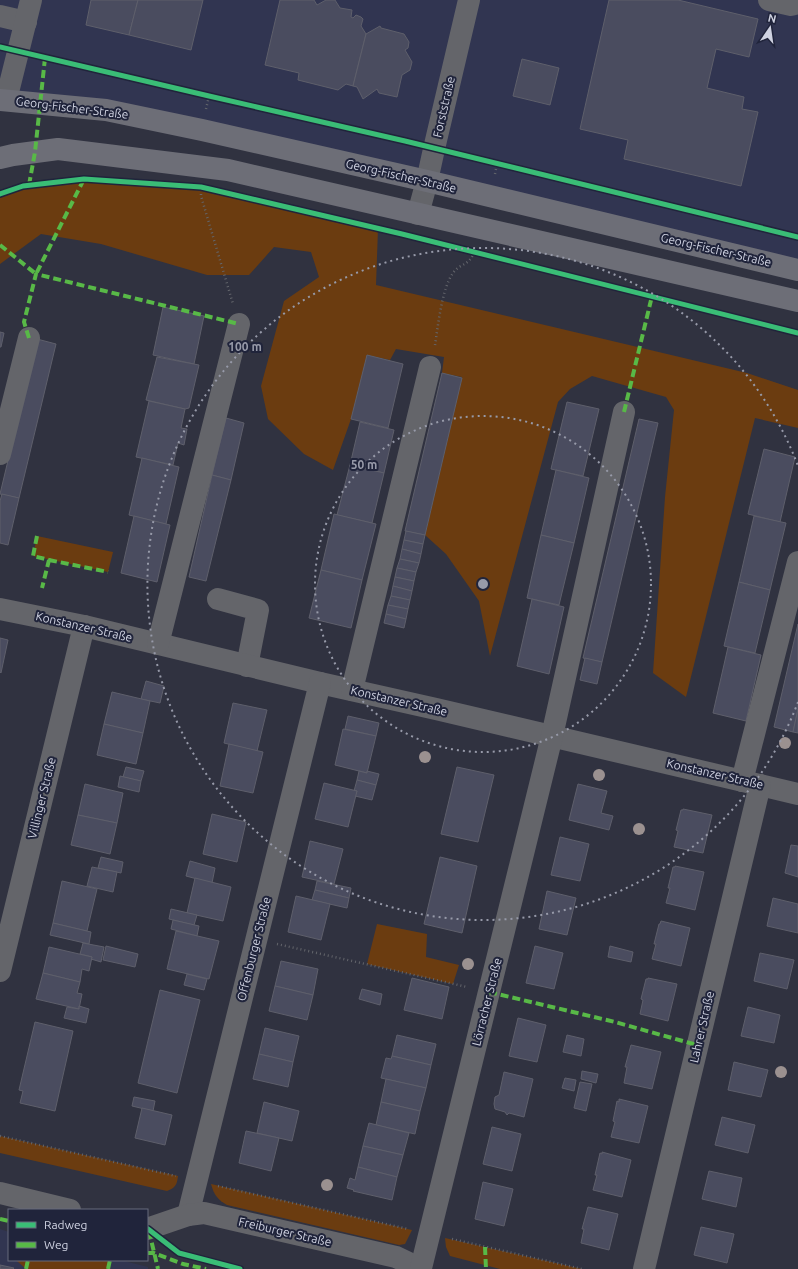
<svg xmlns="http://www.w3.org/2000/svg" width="798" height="1269" font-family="Ubuntu,sans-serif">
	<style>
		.built { fill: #313551 }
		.green { fill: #6b3c10 }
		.building { fill: #4a4c5f; stroke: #5e5f6b }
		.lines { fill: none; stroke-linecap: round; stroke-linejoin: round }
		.path { stroke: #63656b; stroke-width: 2.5; stroke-dasharray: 1 3; stroke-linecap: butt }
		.minor { stroke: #64656a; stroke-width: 22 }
		.major { stroke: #6d6e77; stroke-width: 22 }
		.quiet { stroke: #58b947; stroke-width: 4; stroke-dasharray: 8 4; stroke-linecap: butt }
		.cycleway-casing { stroke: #20243b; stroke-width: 8 }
		.cycleway { stroke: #3abd76; stroke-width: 5 }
		.tree { fill: #9b9190 }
		.ring { fill: none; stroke: #979aa9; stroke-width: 2; stroke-dasharray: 2 4 }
		.labels { text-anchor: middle; stroke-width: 4; stroke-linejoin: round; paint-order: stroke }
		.street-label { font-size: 12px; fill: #cfd2e1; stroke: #20243b }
		.centre { fill: #979aa9; stroke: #20243b; stroke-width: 2 }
		.ring-label { font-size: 12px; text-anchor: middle; font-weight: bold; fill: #979aa9; stroke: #20243b; stroke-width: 4; stroke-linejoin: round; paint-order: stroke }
	</style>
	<rect width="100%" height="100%" fill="#303240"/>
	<g class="built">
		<path d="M0,0H798V270L202,130L0,100Z"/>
		<path d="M0,1229L9,1232V1260H120L148,1267V1269H0Z"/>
	</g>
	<g class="green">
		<path d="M84,179L201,187L378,229L376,285L747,373L798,390V428L755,418L686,697L653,673L665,497L674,410L666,397L592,376L570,389L558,402L490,656L479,601L446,554L425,535L462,377L442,373L444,357L396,349L390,360L367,355L351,419L333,470L304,454L268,419L261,386L284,301L319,277L311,252L274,247L249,275H207L101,244L41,234L0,264V194L23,186Z"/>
		<path d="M37,536L113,552L108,572L33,556Z"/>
		<path d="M377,924L427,934L426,957L459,965L453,984L367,964Z"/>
		<path d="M0,1136L178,1176C177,1185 175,1188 167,1191L0,1153Z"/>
		<path d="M211,1184L412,1230L405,1244L399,1245L227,1205C218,1200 214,1195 211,1184Z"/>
		<path d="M445,1238L582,1269H500L450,1256L446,1247Z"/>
		<path d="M12,1260H110L108,1269H26L17,1261Z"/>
	</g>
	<g class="building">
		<path d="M91,0H138L129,35L86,25Z"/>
		<path d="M138,0H203L191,50L129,35Z"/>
		<path d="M280,0H314L317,5L326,0H335L340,8L352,10L351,17L353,18L356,15L361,17L363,19L361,26L366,34L353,86L346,84L338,90L298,80L299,73L265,65Z"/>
		<path d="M609,0H678L758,19L749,57L716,49L707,88L744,97L742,109L758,112L741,186L624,159L628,140L580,129Z"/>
		<path d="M380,26L381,28L404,34L409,42L408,48L405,50L412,62L410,70L402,75L397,97L379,93L377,89L363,99L357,87L353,86L366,34Z"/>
		<path d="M522,59L559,68L550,105L513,96Z"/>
		<path d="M163,307L204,316L194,364L153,355Z"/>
		<path d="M0,332L4,333L1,347H0Z"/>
		<path d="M37,339L56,344L19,498L0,494Z"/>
		<path d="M367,355L403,364L388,428L351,419Z"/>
		<path d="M157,357L199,365L189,408L185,409L146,400Z"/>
		<path d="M442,373L462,378L425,535L405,531Z"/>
		<path d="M149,401L185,409L181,428L187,429L184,445L178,443L173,465L136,457Z"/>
		<path d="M567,402L599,409L583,476L551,469Z"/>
		<path d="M226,418L244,423L231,480L212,475Z"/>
		<path d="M639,419L658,423L602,662L583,658Z"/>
		<path d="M360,422L394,430L384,473L350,465Z"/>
		<path d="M764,449L795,457L780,522L748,514Z"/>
		<path d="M142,458L179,467L166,524L129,515Z"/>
		<path d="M350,465L384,473L372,523L337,515Z"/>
		<path d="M556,470L589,478L574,543L541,535Z"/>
		<path d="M212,475L231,480L206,581L189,577Z"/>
		<path d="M2,494L19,498L8,545L0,543V501Z"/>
		<path d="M334,514L376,524L362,580L321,570Z"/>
		<path d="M134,516L170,525L157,582L121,573Z"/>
		<path d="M754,516L786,523L770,590L739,582Z"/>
		<path d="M406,531L425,535L423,544L404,540Z"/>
		<path d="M541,535L574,543L559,605L527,598Z"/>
		<path d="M404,540L423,544L421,554L402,549Z"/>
		<path d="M402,549L421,554L419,563L400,559Z"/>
		<path d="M400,559L419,563L416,572L397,568Z"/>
		<path d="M397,568L416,572L414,581L395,577Z"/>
		<path d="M321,570L362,580L351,628L309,618Z"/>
		<path d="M395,577L414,581L412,591L393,586Z"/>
		<path d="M739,582L770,590L755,653L724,646Z"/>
		<path d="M393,586L412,591L410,600L391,596Z"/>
		<path d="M391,596L410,600L408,609L388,605Z"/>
		<path d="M532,599L564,607L549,674L517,666Z"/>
		<path d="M388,605L408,609L406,619L386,614Z"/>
		<path d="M386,614L406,619L404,628L384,623Z"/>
		<path d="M798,624V709L793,732L774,727Z"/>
		<path d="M0,638L8,640L1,673L0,672Z"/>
		<path d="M728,647L761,655L746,721L713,713Z"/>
		<path d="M585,658L602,662L597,684L580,680Z"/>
		<path d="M146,681L164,686L160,703L141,699Z"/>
		<path d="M112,692L150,701L143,733L104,724Z"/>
		<path d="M233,703L267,710L257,751L224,743Z"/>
		<path d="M798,709V733L793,732Z"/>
		<path d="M348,716L379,723L376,736L345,729Z"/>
		<path d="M104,724L143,733L136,764L97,755Z"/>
		<path d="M343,729L376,736L367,773L335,765Z"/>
		<path d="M229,744L263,752L253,793L220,786Z"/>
		<path d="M126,767L144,771L141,781L123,777Z"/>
		<path d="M457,767L494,775L478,842L441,834Z"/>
		<path d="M359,771L367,773V771L379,774L376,785L357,780Z"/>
		<path d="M120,776L141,781L139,792L118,787Z"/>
		<path d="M357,780L376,785L372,800L355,796L357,791H354Z"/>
		<path d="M324,783L357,791L348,827L315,819Z"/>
		<path d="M85,784L123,793L117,823L78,815Z"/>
		<path d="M578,784L607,791L601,813L613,816L609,830L569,820Z"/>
		<path d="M683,809L712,815L703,853L674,847L678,831L676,830L681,810H683Z"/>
		<path d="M212,814L246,822L237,862L203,854Z"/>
		<path d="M78,815L117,823L110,854L71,845Z"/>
		<path d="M560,837L589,844L580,881L551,875Z"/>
		<path d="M310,841L343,849L334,884L302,877Z"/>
		<path d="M791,845L798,846V877L785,873Z"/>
		<path d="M101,857L123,862L121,873L98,868Z"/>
		<path d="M440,857L477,866L462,933L424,924Z"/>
		<path d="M190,861L215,868L212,883L186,876Z"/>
		<path d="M675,866L704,872L695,910L666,903L670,888H668L673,867H675Z"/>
		<path d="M92,867L117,872L113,892L87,886Z"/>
		<path d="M195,878L231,887L223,921L187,913Z"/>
		<path d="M62,881L97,889L87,931L53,923Z"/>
		<path d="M317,881L351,888L349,898L315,890Z"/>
		<path d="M315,890L349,898L347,908L312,900Z"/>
		<path d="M547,891L576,898L567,935L539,929Z"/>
		<path d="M296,896L330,904L321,940L288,932Z"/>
		<path d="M773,898L798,904V933L767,926Z"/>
		<path d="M171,909L197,915L194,925L169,919Z"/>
		<path d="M173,920L199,926L197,936L171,929Z"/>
		<path d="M661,921L690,928L681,966L652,959L656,944H654L659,924H660Z"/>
		<path d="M53,923L91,932L89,944L50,935Z"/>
		<path d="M176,931L219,941L209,979L167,969Z"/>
		<path d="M83,943L104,947L101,962L91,959L92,957L80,954Z"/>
		<path d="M106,946L138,954L135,967L103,960Z"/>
		<path d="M535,946L563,953L554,989L526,983Z"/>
		<path d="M610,946L633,952L631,962L608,957Z"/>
		<path d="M49,947L92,957L89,971L82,969L80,982L43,973Z"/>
		<path d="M760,953L794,960L787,989L754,981Z"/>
		<path d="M281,961L318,969L313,995L275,986Z"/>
		<path d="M43,973L80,982L77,993L82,994L79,1009L36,999Z"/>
		<path d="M187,974L207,979L204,990L184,985Z"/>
		<path d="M412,978L449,987L442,1019L404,1010Z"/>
		<path d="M648,978L677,984L668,1021L640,1014L643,1000L641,999L646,979H648Z"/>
		<path d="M275,986L313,995L307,1020L269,1011Z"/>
		<path d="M362,989L382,994L380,1005L359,999Z"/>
		<path d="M160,990L200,1000L177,1093L138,1083Z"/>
		<path d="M79,1006L89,1009L86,1023L64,1018L67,1007L79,1009Z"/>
		<path d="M748,1007L780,1015L774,1043L741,1036Z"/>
		<path d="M518,1018L546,1025L537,1062L509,1056Z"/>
		<path d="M35,1022L73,1031L55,1111L20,1103L23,1091L19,1090Z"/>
		<path d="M265,1028L299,1036L293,1062L259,1054Z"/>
		<path d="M397,1035L436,1044L431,1065L392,1056Z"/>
		<path d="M567,1035L584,1039L581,1056L563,1052Z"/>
		<path d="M631,1045L661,1052L652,1089L624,1083L627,1067H625Z"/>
		<path d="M259,1054L293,1062L288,1087L253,1079Z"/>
		<path d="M392,1056L431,1065L426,1088L381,1078L386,1058L391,1059Z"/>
		<path d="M734,1062L768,1070L761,1097L728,1090Z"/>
		<path d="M582,1071L598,1074L596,1083L581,1079Z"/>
		<path d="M504,1072L533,1079L524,1117L509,1113L507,1115L505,1112L495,1109L494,1104L495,1097L499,1095Z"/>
		<path d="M565,1078L576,1080L574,1091L562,1088Z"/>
		<path d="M386,1079L426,1088L420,1111L381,1102Z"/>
		<path d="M580,1082L592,1084L586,1111L574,1108Z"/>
		<path d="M134,1097L155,1101L153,1111L132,1106Z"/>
		<path d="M619,1099L648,1106L639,1143L611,1137L615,1122L613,1121L617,1101L619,1102Z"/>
		<path d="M264,1102L299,1111L292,1141L257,1133Z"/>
		<path d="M381,1102L420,1111L415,1134L376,1125Z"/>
		<path d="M142,1108L172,1115L165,1145L135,1138Z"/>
		<path d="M722,1117L755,1125L748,1153L715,1145Z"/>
		<path d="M369,1123L409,1133L403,1155L363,1146Z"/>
		<path d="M492,1127L521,1134L512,1171L483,1164Z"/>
		<path d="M246,1131L279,1138L271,1171L239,1163Z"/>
		<path d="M363,1146L403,1155L397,1177L358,1167Z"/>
		<path d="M602,1152L631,1160L622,1197L593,1190L597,1175H595L600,1153L602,1154Z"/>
		<path d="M358,1167L397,1177L392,1200L353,1191L354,1190L347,1188L350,1178L355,1180Z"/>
		<path d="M709,1171L742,1178L736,1207L702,1199Z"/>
		<path d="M483,1182L513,1189L504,1226L475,1219Z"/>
		<path d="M588,1207L618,1214L609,1250L581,1243L584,1229H582Z"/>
		<path d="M701,1227L734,1234L727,1263L694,1255Z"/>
		<path d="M0,1265L14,1268L13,1269H0Z"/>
	</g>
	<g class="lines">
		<g class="path">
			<path d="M206,109L209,96"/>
			<path d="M495,174L497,164"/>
			<path d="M201,190V196L233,304"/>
			<path d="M435,345C438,326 442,288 453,273C461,262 470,267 475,249"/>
			<path d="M277,944L467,987"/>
			<path d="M0,1136L176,1176"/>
			<path d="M218,1186L408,1229"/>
			<path d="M452,1239L582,1269"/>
		</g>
		<g class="minor">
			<path d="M769,0L791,5L798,3"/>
			<path d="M0,16L26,22"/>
			<path d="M6,100L31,0"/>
			<path d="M418,214L427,181L434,149L469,0"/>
			<path d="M0,454L29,338"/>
			<path d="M218,599L258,610L247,666"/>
			<path d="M0,609L84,626L320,683L436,709L798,794"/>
			<path d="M158,644L239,324"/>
			<path d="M352,690L430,367"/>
			<path d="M742,781L798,562"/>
			<path d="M0,971L84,626"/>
			<path d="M0,1193L70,1210"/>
			<path d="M188,1215L320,683"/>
			<path d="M147,1229L188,1215L204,1213L396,1257L421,1269"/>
			<path d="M421,1268L552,736L624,412"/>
			<path d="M644,1269L760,785"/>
		</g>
		<g class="major">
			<path d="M0,100L106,110L202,130L427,181L798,270"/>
			<path d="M0,158L13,155L58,149L228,170L798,301"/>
		</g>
		<g class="quiet">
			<path d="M29,185L35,152L45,58"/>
			<path d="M0,245L36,274L84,179"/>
			<path d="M29,338L24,322L36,274L239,324"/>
			<path d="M624,412L652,296"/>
			<path d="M37,536L33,556L49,560L42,588"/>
			<path d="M49,560L108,572"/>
			<path d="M489,992L615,1022L697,1045"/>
			<path d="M0,1219L9,1221"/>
			<path d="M149,1231L158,1269"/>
			<path d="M485,1247L486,1269"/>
			<path d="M147,1253H154L183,1264L206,1269"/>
			<path d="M26,1269L28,1260"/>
			<path d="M108,1269L110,1260"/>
		</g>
		<g class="cycleway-casing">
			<g id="cycleway">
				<path d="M0,47L209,96L405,141L798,237"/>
				<path d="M0,194L23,186L84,179L201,187L402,234L798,333"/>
				<path d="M148,1229L179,1253L240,1269"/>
			</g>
		</g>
		<use href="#cycleway" class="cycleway"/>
	</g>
	<g class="tree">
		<circle cx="785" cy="743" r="6"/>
		<circle cx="425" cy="757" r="6"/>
		<circle cx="599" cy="775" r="6"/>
		<circle cx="639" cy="829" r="6"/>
		<circle cx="468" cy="964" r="6"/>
		<circle cx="781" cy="1072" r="6"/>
		<circle cx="327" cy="1185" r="6"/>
	</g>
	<g class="ring">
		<circle cx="483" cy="584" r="168"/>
		<path d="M798 702A336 336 0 1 1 798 466"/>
	</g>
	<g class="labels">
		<g class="street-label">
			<text transform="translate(444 107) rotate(-77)" y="4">Forststraße</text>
			<text transform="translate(72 108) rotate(7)" y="4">Georg-Fischer-Straße</text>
			<text transform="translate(401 176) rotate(13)" y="4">Georg-Fischer-Straße</text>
			<text transform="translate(716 250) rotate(13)" y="4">Georg-Fischer-Straße</text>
			<text transform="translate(84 627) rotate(13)" y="4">Konstanzer Straße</text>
			<text transform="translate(399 701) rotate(13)" y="4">Konstanzer Straße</text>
			<text transform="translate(715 774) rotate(13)" y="4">Konstanzer Straße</text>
			<text transform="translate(42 798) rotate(-76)" y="4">Villinger Straße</text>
			<text transform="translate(254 949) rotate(-76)" y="4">Offenburger Straße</text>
			<text transform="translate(487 1002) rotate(-76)" y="4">Lörracher Straße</text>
			<text transform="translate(702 1027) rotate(-77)" y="4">Lahrer Straße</text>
			<text transform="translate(285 1232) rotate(13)" y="4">Freiburger Straße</text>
		</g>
	</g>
	<circle cx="483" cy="584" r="6" class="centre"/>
	<g class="ring-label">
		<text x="245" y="351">100 m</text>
		<text x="364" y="469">50 m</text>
	</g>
	<rect x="8" y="1209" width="140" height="52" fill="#20243b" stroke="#666a7d"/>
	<rect x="16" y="1222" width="20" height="6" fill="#3abd76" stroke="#666a7d"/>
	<text x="44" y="1229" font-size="12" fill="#cfd2e1">Radweg</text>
	<rect x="16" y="1242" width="20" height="6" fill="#58b947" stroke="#666a7d"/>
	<text x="44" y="1249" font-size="12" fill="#cfd2e1">Weg</text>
	<g transform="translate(770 28) rotate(13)" stroke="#20243b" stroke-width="3" paint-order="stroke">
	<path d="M0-3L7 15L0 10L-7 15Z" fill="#cfd2e1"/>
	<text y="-6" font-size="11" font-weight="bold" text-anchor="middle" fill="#cfd2e1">N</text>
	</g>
</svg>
